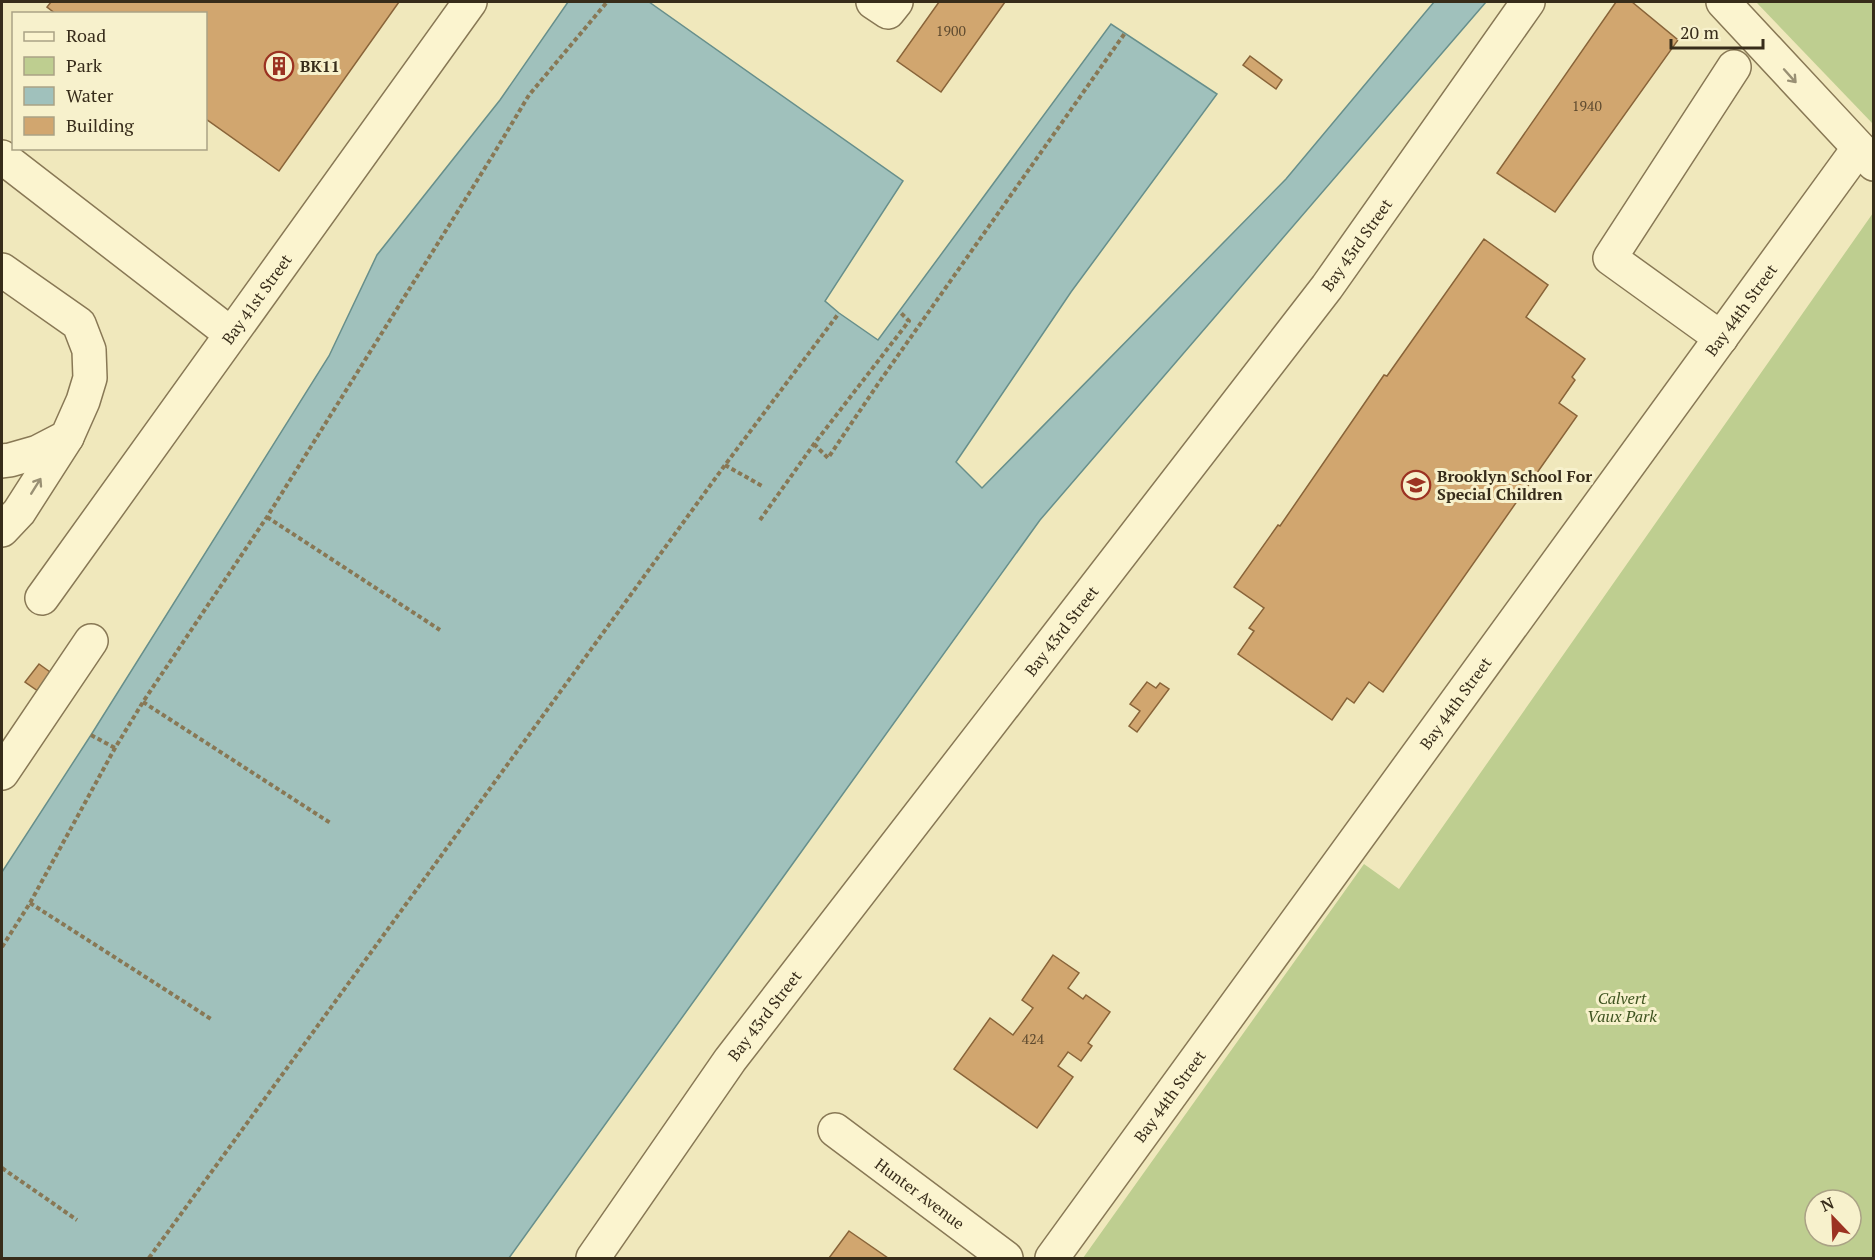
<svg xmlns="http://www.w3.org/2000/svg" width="1875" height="1260" font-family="'PT Serif',serif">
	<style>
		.green { fill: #bece90; fill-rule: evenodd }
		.water { fill: #a0c1bc; stroke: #678f8b; stroke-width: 1.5 }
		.building { fill: #d1a66f; stroke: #896439; stroke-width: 1.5 }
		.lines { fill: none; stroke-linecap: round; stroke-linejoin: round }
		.minor-casing { stroke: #887855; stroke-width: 36 }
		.path { stroke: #887855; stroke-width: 4; stroke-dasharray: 4.5 3; stroke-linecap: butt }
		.minor { stroke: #fbf4cf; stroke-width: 33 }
		.oneway { stroke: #999074 }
		.labels { text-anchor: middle; stroke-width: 6; stroke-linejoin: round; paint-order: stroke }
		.number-label { font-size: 14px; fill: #5e4a2f }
		.poi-label { font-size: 16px; font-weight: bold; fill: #372c1a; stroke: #f7f1cc; text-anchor: start }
		.street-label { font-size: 16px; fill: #372c1a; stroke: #f7f1cc }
		.park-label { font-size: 16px; font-style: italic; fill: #3f5420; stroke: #f7f1cc }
	</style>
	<rect width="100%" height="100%" fill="#f0e8bc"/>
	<g class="green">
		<path d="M1756,2H1873V124Z"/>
		<path d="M1873,213V1258H1083L1364,864L1399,889ZM1815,1200H1851V1236H1815Z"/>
	</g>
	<path class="water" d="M568,2H649L903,181L825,301L839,313L878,340L1111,24L1217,94L1071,292L956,462L982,488L1286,179L1434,2H1486L1040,520L509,1258H2V872L91,735L329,356L377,255L500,100Z"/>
	<g class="building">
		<path d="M51,2H399L279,171L206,119V14H56L47,7Z"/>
		<path d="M939,2H1005L941,92L897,61Z"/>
		<path d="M1616,2H1632L1678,40L1555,212L1497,173Z"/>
		<path d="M1250,56L1282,80L1276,89L1243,65Z"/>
		<path d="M1484,239L1548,285L1526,317L1585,359L1572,377L1575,380L1559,403L1577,416L1383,692L1369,682L1354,703L1347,698L1332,720L1238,654L1254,631L1249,628L1264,608L1234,587L1278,525L1280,526L1384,375L1387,376Z"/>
		<path d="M39,664L61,680L48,698L25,682Z"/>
		<path d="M1147,682L1156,688L1160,683L1169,689L1137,732L1129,726L1140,711L1130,704Z"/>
		<path d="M1053,955L1079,973L1068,988L1083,999L1086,995L1110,1012L1088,1043L1092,1046L1081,1061L1068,1052L1058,1066L1073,1077L1037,1128L954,1069L990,1018L1013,1035L1033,1008L1022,1000Z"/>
		<path d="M849,1231L888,1258H829Z"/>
	</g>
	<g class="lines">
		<g class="minor-casing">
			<g id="minor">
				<path d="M873,2L888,12L896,2"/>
				<path d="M1723,2L1874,164"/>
				<path d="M2,157L231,334"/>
				<path d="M2,270L79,324L89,350L90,378L83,401L67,437L38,452L10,460L2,461"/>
				<path d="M1721,338L1610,258L1734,67"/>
				<path d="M2,530L19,512L67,437"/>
				<path id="s1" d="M42,598L470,2"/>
				<path d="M2,773L91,641"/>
				<path id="s2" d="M835,1130L1006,1258"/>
				<path id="s3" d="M593,1258L730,1060L1327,287L1528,2"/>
				<path id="s4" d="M1052,1258L1858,149"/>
			</g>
		</g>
		<g class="path">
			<path d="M814,444L828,458L880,381L1125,33"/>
			<path d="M725,465L762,486"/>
			<path d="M267,517L440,630"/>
			<path d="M760,520L814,444L909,321L900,312"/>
			<path d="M143,702L332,824"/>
			<path d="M91,735L115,748"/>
			<path d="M30,903L211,1019"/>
			<path d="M2,947L30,903L115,748L143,702L267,517L493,155L529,95L607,2"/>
			<path d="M2,1168L77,1220"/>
			<path d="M149,1258L725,465L839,313"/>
		</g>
		<use href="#minor" class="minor"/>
	</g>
	<defs><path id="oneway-shaft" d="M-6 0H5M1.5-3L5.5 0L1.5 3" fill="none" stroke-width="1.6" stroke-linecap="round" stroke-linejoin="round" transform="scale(1.5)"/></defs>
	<g class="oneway">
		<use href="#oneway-shaft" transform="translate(1790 76) rotate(48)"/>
		<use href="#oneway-shaft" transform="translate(36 486) rotate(-58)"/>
	</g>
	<defs>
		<g id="building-ring" transform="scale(1.5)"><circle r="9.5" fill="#f7f1cc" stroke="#9b3221" stroke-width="1.5"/><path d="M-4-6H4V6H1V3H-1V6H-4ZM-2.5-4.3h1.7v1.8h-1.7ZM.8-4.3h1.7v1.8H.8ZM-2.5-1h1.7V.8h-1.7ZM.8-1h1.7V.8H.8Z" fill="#9b3221"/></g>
		<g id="school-ring" transform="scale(1.5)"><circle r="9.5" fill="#f7f1cc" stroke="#9b3221" stroke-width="1.5"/><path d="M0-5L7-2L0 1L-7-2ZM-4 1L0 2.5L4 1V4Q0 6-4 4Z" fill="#9b3221"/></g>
	</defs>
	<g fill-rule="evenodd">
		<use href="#building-ring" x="279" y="66"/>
		<use href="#school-ring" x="1416" y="485"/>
	</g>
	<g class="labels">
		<g class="number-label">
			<text x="951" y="36">1900</text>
			<text x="1587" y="111">1940</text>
			<text x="1033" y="1044">424</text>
		</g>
		<g class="poi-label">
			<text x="300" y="72">BK11</text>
			<text x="1437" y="482">Brooklyn School For<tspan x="1437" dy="18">Special Children</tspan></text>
		</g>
		<g class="street-label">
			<text dy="6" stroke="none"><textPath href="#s3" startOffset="1269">Bay 43rd Street</textPath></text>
			<text dy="6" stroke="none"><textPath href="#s1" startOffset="368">Bay 41st Street</textPath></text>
			<text dy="6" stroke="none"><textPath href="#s4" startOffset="1172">Bay 44th Street</textPath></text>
			<text dy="6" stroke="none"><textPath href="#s3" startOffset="783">Bay 43rd Street</textPath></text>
			<text dy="6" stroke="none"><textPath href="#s4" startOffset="686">Bay 44th Street</textPath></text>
			<text dy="6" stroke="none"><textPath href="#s3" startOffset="297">Bay 43rd Street</textPath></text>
			<text dy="6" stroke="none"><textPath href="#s4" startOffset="200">Bay 44th Street</textPath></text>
			<text dy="6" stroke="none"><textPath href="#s2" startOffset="106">Hunter Avenue</textPath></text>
		</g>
		<g class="park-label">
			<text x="1622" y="1004">Calvert<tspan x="1622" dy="18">Vaux Park</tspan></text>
		</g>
	</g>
	<rect width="1875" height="1260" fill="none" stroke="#372c1a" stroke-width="6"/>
	<rect x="12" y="12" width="195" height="138" fill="#f7f1cc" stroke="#aaa285" stroke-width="1.5"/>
	<rect x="24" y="32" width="30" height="9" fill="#fbf4cf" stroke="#aaa285" stroke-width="1.5"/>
	<text x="66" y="42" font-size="18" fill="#372c1a">Road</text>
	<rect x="24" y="57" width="30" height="18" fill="#bece90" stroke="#aaa285" stroke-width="1.5"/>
	<text x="66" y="72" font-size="18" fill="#372c1a">Park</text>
	<rect x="24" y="87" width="30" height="18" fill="#a0c1bc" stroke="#aaa285" stroke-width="1.5"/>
	<text x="66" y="102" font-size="18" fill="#372c1a">Water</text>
	<rect x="24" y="117" width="30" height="18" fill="#d1a66f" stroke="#aaa285" stroke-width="1.5"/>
	<text x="66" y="132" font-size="18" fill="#372c1a">Building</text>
	<g transform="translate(1833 1218) rotate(337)"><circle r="28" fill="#f7f1cc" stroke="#aaa285" stroke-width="1.5"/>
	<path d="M0-4.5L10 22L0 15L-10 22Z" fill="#9b3221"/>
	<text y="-9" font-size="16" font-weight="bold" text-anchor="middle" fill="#372c1a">N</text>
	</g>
	<path d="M1671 39v9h92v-9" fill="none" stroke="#372c1a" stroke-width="3"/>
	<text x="1680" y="39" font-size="18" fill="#372c1a" stroke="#f7f1cc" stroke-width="4.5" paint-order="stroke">20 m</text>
</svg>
